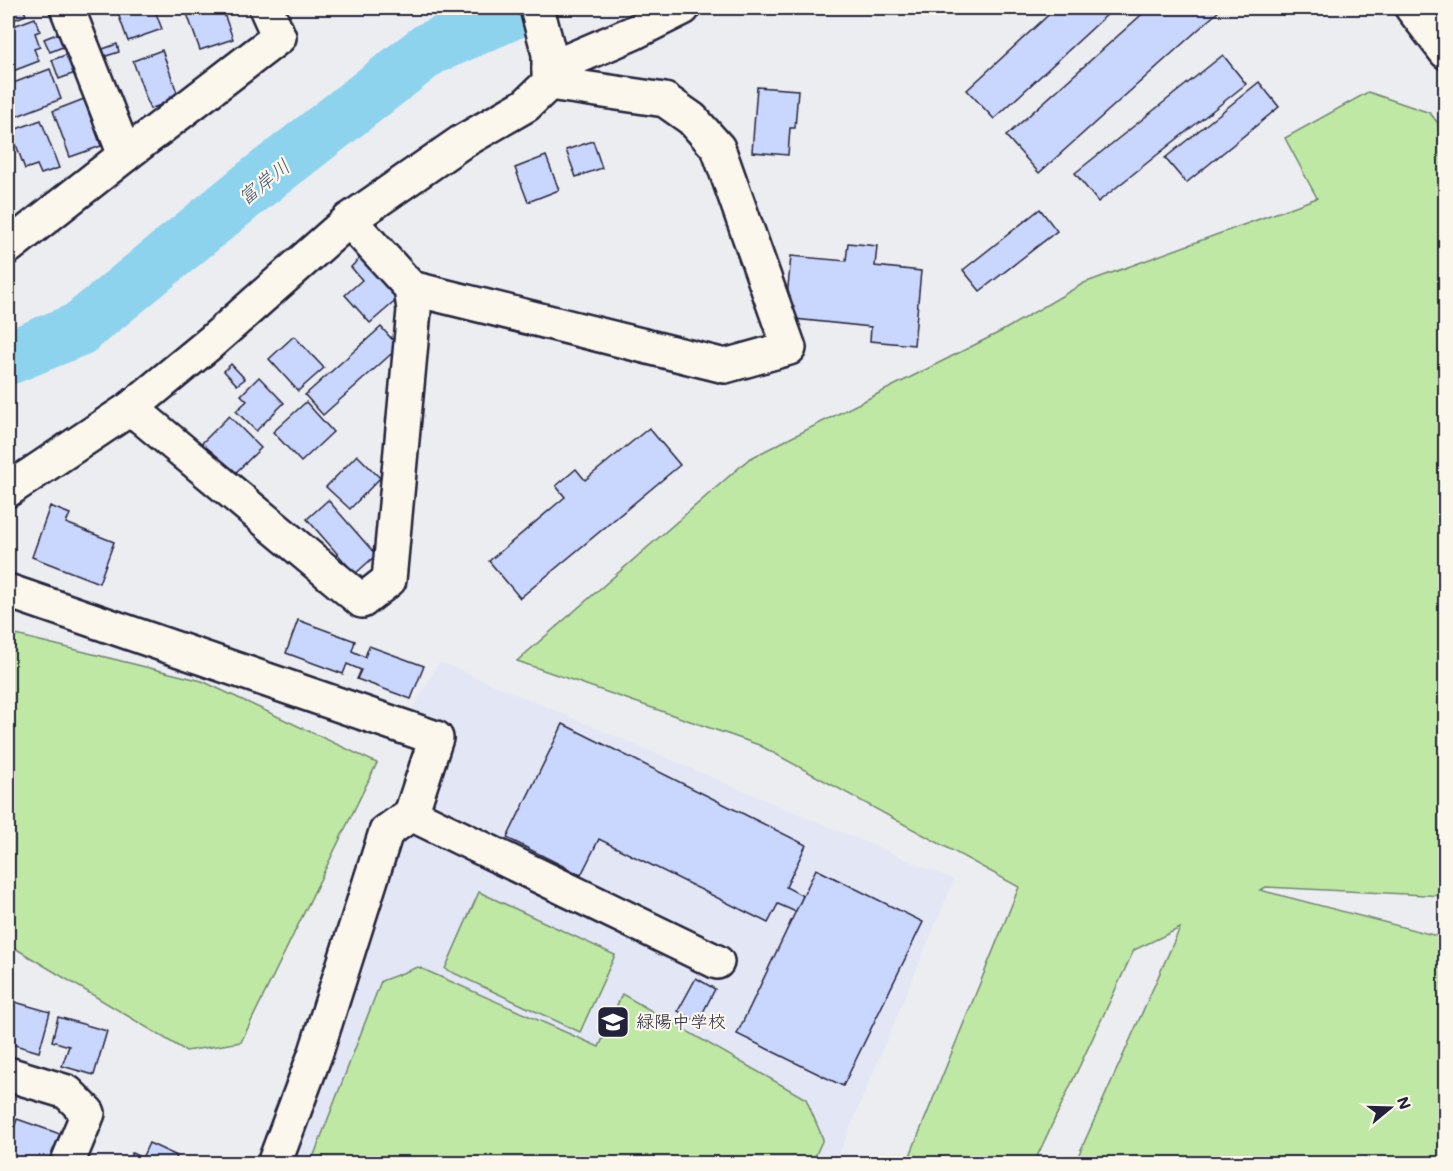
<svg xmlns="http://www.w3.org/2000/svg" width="1453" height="1171" font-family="Mali,'Klee One',sans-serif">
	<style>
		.built { fill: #e2e6f5 }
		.green { fill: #bfe8a4; stroke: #708570; stroke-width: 1.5 }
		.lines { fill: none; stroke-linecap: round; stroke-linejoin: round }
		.river { stroke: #8dd3ee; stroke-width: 54 }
		.building { fill: #c9d6fd; stroke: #22223b; stroke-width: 1.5 }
		.minor-casing { stroke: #22223b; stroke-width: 38 }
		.highway-casing { stroke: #22223b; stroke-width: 38 }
		.minor { stroke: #fbf7ec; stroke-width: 33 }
		.highway { stroke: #fbf7ec; stroke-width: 33 }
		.labels { text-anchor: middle; stroke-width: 4.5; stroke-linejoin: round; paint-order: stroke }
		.poi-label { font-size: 18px; fill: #22223b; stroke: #fbf7ec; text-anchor: start }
		.water-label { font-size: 20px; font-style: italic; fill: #425771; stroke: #fbf7ec }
	</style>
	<rect width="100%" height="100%" fill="#ecedf1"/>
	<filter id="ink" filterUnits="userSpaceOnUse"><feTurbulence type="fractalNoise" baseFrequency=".0167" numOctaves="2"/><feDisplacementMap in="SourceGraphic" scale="12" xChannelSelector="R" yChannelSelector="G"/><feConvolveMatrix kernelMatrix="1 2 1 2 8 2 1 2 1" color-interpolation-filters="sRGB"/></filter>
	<g filter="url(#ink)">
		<path class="built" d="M440,662L954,880L835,1163L284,1164L392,837L429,799L407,718Z"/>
		<g class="green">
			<path d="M1368,92L1430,113L1445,132V896L1266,887L1260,890L1445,938V1163H1075L1180,928L1134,950L1034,1163H907L1019,887L759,745L517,661L749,459L1002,331L1084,283L1317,198L1285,138Z"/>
			<path d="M8,633L202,681L377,763L241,1042L186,1051L8,944Z"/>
			<path d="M479,892L615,955L580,1032L445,969Z"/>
			<path d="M418,967L599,1047L622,994L806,1099L823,1139L812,1163H311L381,981Z"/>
		</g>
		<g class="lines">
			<path class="river" d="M8,358L79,329L252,187L429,49L522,8"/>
		</g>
		<g class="building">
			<path d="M8,8H23L26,15L8,22Z"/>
			<path d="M116,8H154L162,29L128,41Z"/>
			<path d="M185,8H222L233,39L200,50Z"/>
			<path d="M1056,8H1106L1110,12L994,119L967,90Z"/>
			<path d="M1149,8H1218L1220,10L1039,173L1006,136Z"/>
			<path d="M35,18L40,31L35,33L40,47L34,49L39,61L13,71L8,57V28Z"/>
			<path d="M59,33L65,46L50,52L44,39Z"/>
			<path d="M117,44L119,52L103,57L100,50Z"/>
			<path d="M162,50L179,98L150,109L133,61Z"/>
			<path d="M68,54L75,73L59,79L52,60Z"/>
			<path d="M1223,55L1246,84L1098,202L1075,173Z"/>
			<path d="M50,69L61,99L17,116L8,90V85Z"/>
			<path d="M1259,82L1279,107L1186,183L1165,158Z"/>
			<path d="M757,87L798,90L795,128H790L788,155L752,152Z"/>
			<path d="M84,99L101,146L70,157L53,111Z"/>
			<path d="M41,120L59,168L41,174L37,165L25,169L11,131Z"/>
			<path d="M593,141L602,168L576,177L566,150Z"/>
			<path d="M546,156L559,190L528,202L515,168Z"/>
			<path d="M1040,209L1057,231L980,291L963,270Z"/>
			<path d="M848,243L877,246L875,266L921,271L914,345L870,341L871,327L785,318L791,256L846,261Z"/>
			<path d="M362,256L399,298L370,323L345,295L362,280L351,267Z"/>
			<path d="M381,327L399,347L323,415L305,395Z"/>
			<path d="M294,336L324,368L298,391L269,359Z"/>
			<path d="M231,364L245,379L237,385L224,371Z"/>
			<path d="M259,377L284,403L256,431L236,411L247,401L241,395Z"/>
			<path d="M306,402L333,432L301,462L273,432Z"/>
			<path d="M229,416L261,448L231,477L200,445Z"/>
			<path d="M649,428L680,465L520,598L489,561L565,497L556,486L576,469L585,480Z"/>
			<path d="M357,455L380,478L350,509L326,487Z"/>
			<path d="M328,500L376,555L355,574L307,519Z"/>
			<path d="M50,506L70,514L66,523L114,542L99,583L32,557Z"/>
			<path d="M298,620L355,641L352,651L365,657L369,646L424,666L411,699L357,679L361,670L347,664L343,674L286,653Z"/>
			<path d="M563,724L806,845L786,887L803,896L796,912L778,904L768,923L599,839L581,875L507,838Z"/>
			<path d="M816,869L923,922L843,1086L737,1034Z"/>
			<path d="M696,978L715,989L698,1022L678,1011Z"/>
			<path d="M8,1000L50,1012L39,1052L8,1043Z"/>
			<path d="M58,1017L107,1031L94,1075L62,1066L69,1046L52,1041Z"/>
			<path d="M17,1119L60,1134L50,1164H8V1147Z"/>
			<path d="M149,1143L177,1156L174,1164H127L132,1153L142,1158Z"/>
		</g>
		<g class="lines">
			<g class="minor-casing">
				<g id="minor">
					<path d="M549,69L633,33L683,8"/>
					<path d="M125,155L279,37L266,8"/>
					<path d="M8,247L125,155L67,8"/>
					<path d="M411,288L725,366L789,348L718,148L692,119L665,100L549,83"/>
					<path d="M131,408L362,601L389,580L414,310L411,288L349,220"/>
					<path d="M8,490L131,408L210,343L349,220L460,143L526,105L549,83V54L537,8"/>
					<path d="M8,591L436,738L411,814L386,832L316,1052L274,1164"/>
					<path d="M411,814L717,962"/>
					<path d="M8,1074L67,1092L88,1113L67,1164"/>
				</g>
			</g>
			<g class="highway-casing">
				<path id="highway" d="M1412,8L1446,52"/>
			</g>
			<use href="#minor" class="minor"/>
			<use href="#highway" class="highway"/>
		</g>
	</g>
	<defs>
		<g id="school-square" transform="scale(1.725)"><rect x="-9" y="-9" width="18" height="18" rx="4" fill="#22223b" stroke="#fbf7ec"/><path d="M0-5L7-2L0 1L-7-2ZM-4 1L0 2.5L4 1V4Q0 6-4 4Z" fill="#fff"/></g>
	</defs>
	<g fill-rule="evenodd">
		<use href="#school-square" x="613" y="1022"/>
	</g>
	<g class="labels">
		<g class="poi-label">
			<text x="636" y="1028">緑陽中学校</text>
		</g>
		<g class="water-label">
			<text transform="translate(264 182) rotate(-39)" y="7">富岸川</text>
		</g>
	</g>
	<rect width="1453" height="1171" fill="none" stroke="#fbf7ec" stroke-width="30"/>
	<rect x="15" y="15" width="1423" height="1141" fill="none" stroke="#22223b" stroke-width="2" filter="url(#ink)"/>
	<g transform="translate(1390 1108) rotate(71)" stroke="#fbf7ec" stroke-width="4.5" paint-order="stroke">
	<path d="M0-4.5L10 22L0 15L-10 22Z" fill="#22223b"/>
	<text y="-9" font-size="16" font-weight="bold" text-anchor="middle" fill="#22223b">N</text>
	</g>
</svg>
